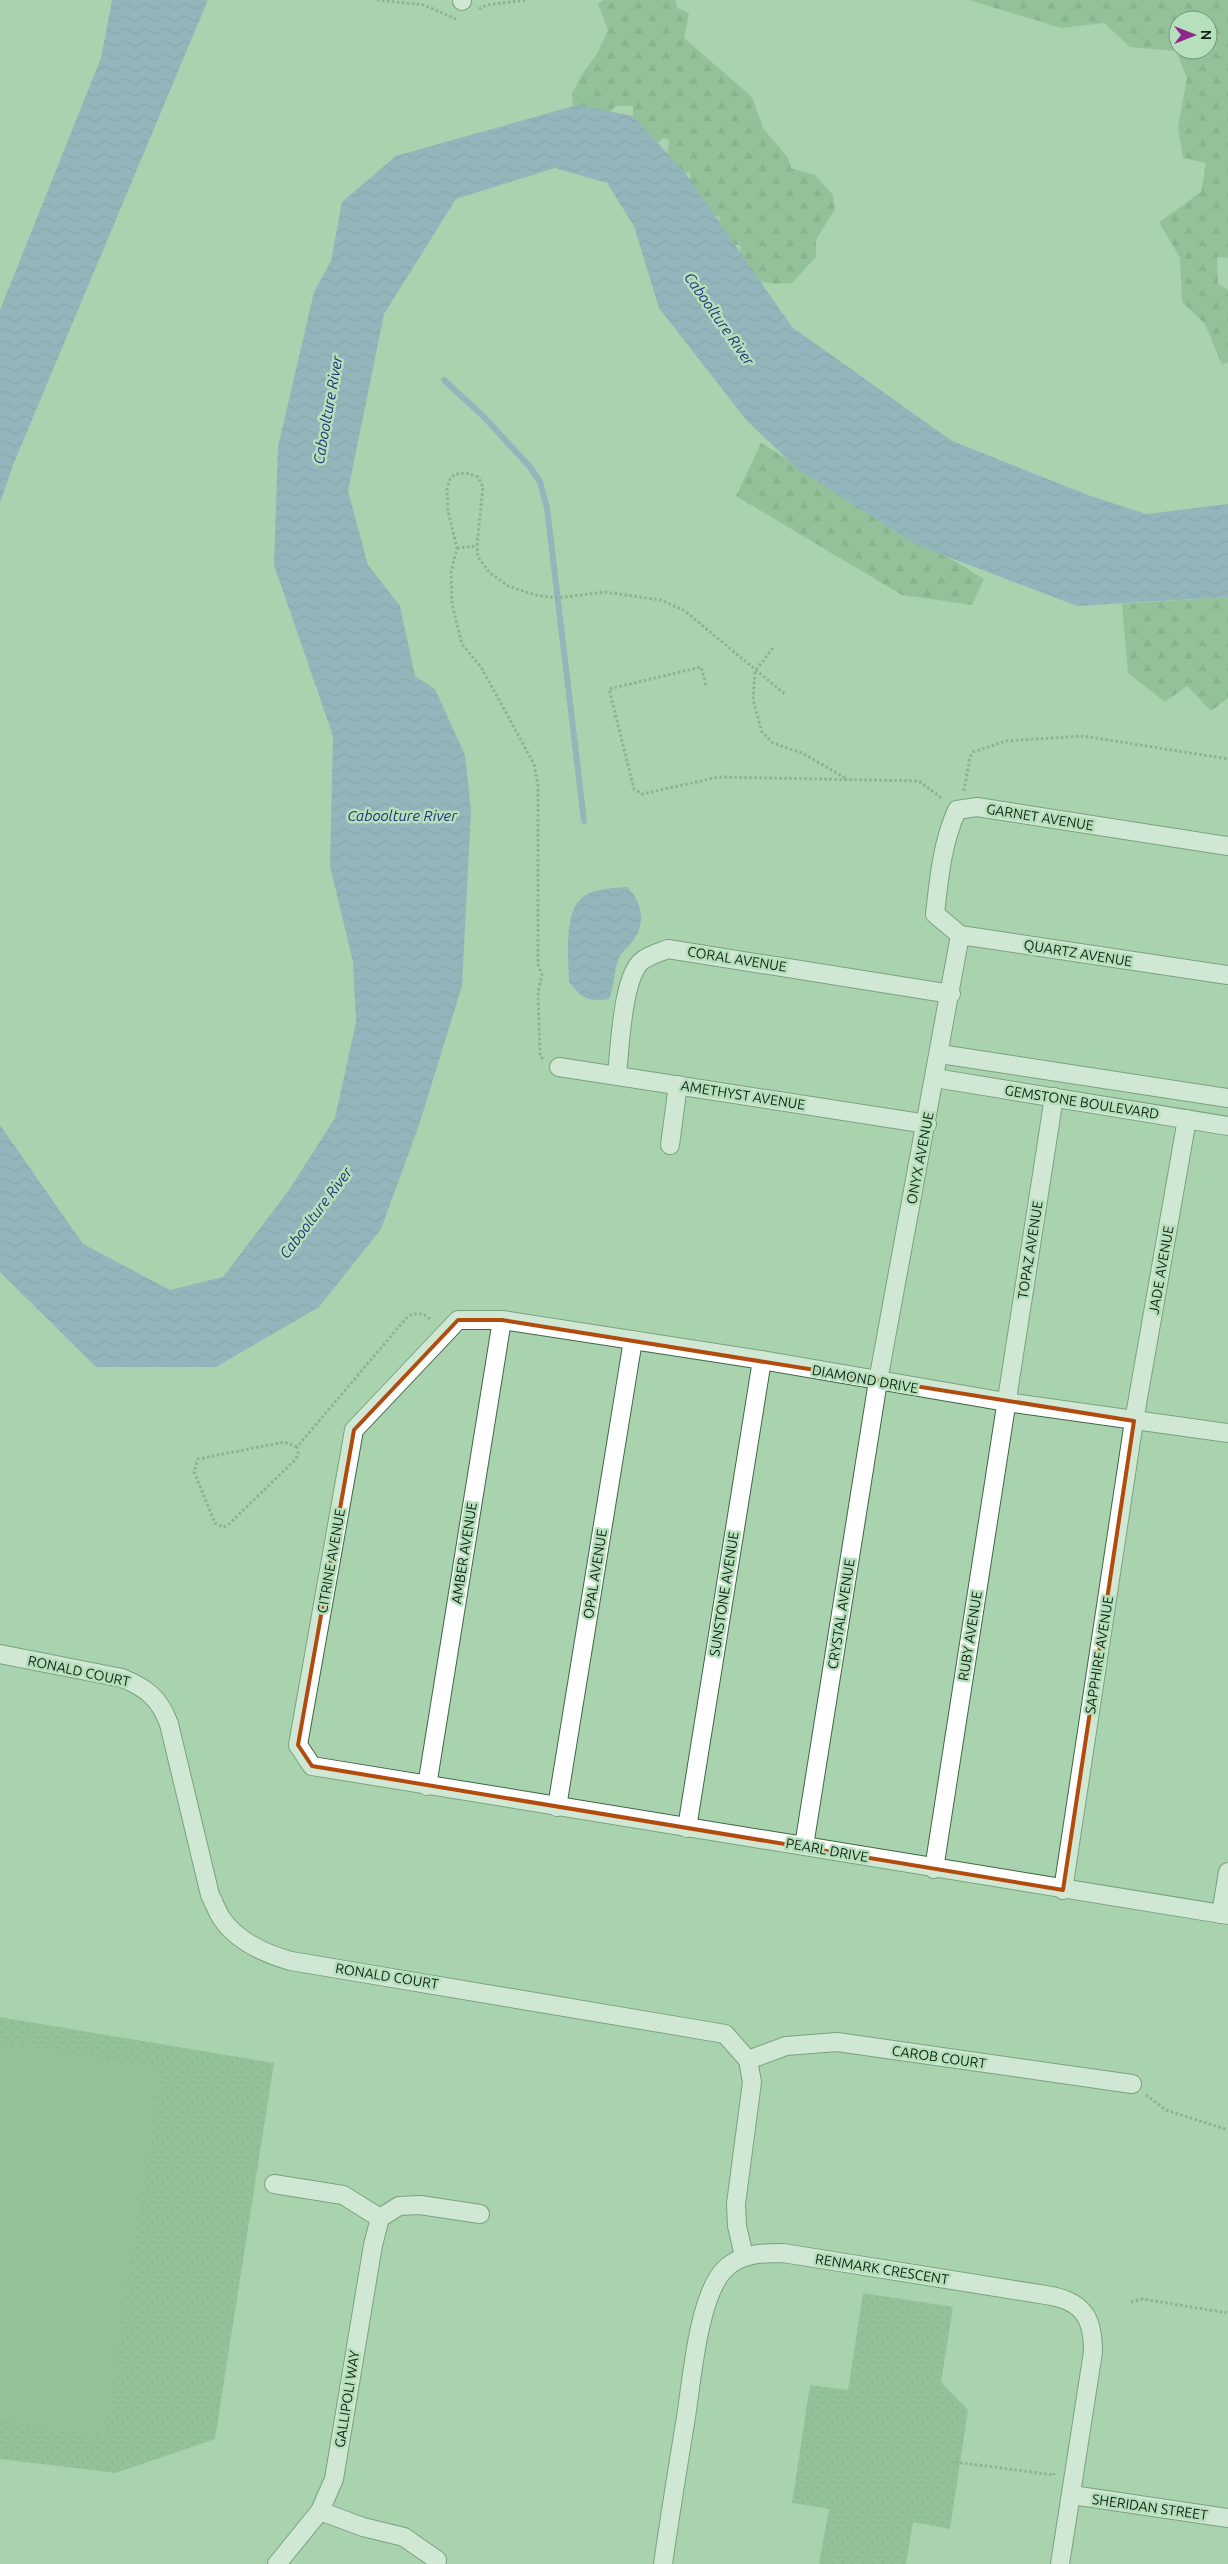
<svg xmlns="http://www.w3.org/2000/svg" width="1228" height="2564" font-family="Ubuntu,sans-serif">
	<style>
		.forest { fill: url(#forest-firs); fill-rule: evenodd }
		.park { fill: url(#park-dots) }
		.pitch { fill: #79ad80 }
		.water { fill: url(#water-waves) }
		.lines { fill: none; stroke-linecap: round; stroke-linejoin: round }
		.stream { stroke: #7990cc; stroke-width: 6 }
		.street-casing { stroke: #3f6545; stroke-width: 20 }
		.path { stroke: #6b8a6e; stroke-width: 3; stroke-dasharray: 2.5 2.5; stroke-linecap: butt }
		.street { stroke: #fff; stroke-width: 18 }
		.marked { fill: none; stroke: #b24b0e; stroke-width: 4; stroke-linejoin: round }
		.labels { text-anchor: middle; stroke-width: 5; stroke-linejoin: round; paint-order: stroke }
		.street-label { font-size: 14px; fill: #122214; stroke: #b6e0bb }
		.water-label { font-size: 15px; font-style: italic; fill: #20347b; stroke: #b6e0bb }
	</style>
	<defs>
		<pattern id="forest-firs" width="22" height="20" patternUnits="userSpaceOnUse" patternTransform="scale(1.25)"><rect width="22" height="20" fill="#79ad80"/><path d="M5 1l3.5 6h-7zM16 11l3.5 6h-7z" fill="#628c68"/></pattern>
		<pattern id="park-dots" width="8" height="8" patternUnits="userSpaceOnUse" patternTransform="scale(1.25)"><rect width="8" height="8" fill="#79ad80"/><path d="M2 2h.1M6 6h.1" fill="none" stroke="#628c68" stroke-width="1.8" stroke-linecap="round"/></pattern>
		<pattern id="water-waves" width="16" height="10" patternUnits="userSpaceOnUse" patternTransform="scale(1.25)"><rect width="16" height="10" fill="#7990cc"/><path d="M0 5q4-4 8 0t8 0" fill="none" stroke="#6275a4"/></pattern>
	</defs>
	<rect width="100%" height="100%" fill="#a9d3ae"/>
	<g class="forest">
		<path d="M604,0H675L678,8L689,13L684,38L752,97L763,128L788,158L791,168L815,175L833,195L835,209L816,240V257L792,283C761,285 757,284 739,258L741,246L723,241L716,231L720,217L706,214L690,193V172L678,175L667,161L669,140L664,138L652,147L633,132V106H616L593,128L574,120L572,94L581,76L598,52L608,30L598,4Z"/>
		<path d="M969,0H1228V258L1217,257L1218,284L1228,290V362L1222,365L1205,324L1182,302L1180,258L1159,222L1201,192L1206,163L1183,158L1178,127L1187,78L1176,51L1130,47L1104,23L1061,28ZM1178,20H1208V50H1178Z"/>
		<path d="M761,443L984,579L972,605L902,595L736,496Z"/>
		<path d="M1228,597V698L1211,711L1187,686L1165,702L1128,673L1122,604Z"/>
	</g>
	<g class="park">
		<path d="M0,2017L274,2063L215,2439L116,2473L0,2459Z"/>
		<path d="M863,2293L953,2307L941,2382L968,2410L950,2529L913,2522L906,2564H819L829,2509L792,2503L810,2385L848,2390Z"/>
	</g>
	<path class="pitch" d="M0,2042L161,2068L104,2437L0,2421Z"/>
	<g class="water">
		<path d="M112,0H208L13,465L0,503V310L101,58Z"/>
		<path d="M577,105L633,116L686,174L792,327L952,441L1088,495L1146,514L1228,504V597L1077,606L919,546L798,469L747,421L659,308L634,226L607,183L555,168L456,199L384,314L348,491L368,565L400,606L415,676L435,689L465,755L471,810L462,986L419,1125L381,1229L319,1307L216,1367H96L0,1272V1125L83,1244L170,1290L223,1277L289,1190L335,1118L356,1022L353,962L330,866L333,736L274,565L278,447L314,292L331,261L342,202L396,156Z"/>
		<path d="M627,887C640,899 646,920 636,936C632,944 623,950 619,958C613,971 615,986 609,999C586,1002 583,999 569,982C569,958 562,907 586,895C598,888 614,888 627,887Z"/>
	</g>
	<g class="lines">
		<path class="stream" d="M444,380L483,416L530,467L540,482L547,508L584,821"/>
		<g class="street-casing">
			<g id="street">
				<path d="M462,1V0"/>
				<path d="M1228,846L977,807L957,810C942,843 939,879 935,914L960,935L1228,975"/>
				<path d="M940,1054L1228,1098"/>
				<path d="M559,1067L927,1124"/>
				<path d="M617,1074C620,1049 622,975 643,960C650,955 660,952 668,949L951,994"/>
				<path d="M935,1078L1228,1126"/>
				<path d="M670,1145L678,1085"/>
				<path d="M1228,1433L1006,1402L762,1360L502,1320H458L354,1430L298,1745L312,1766L1228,1915"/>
				<path d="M0,1654L122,1678C147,1688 160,1699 169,1724L210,1895C214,1902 217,1912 222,1919C238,1942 266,1954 291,1961L725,2034L748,2060L752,2082L736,2204L737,2226L744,2256"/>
				<path d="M427,1786L502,1320"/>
				<path d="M557,1807L633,1340"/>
				<path d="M687,1828L762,1360"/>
				<path d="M804,1846L878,1381L960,935"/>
				<path d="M934,1869L1054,1097"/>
				<path d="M1063,1890L1134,1421L1187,1119"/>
				<path d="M1221,1914L1228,1872"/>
				<path d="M748,2060L786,2046L837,2042L1132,2084"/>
				<path d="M274,2184L343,2195L380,2218"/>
				<path d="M1072,2495L1228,2518"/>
				<path d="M320,2511L363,2527L404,2537L437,2560"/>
				<path d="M277,2564L320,2511L334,2479L373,2245L380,2218L399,2206L420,2205L480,2214"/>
				<path d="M663,2564C670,2515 678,2466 686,2417C692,2379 698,2300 723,2271C739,2253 762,2253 783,2253L1052,2296C1085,2303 1093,2320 1093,2352L1060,2564"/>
			</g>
		</g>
		<g class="path">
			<path d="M377,0L424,5L456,19"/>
			<path d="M479,9L487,5L527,0"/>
			<path d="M457,548L477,546"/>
			<path d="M773,648L755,671L753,700L762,732L773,743L802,753L847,779"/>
			<path d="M706,685L701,667L609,689L634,789L642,794L719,777L919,781L943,799"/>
			<path d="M964,791L970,757L973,752L1006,741L1083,736L1228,759"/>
			<path d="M543,1059L540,1056L538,992L542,975L538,964V786L534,764L481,667L462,644L452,604L451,572L457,548L448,511L447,489L450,479L455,474L466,473L478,477L483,487L477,546L478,557L489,572L508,586L535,595L558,598L605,592L661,600L685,611L786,695"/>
			<path d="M297,1447L284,1442L198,1459L194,1472L215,1523L223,1527L228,1525L296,1459L298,1453L297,1447L408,1316C418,1312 425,1313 432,1321"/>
			<path d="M1146,2095L1166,2110L1228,2130"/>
			<path d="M1131,2302L1142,2299L1228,2313"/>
			<path d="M955,2462L1054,2475V2473"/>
		</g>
		<use href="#street" class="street"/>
	</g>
	<path d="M0 0H1228V2564H0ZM458,1320H502L1134,1421L1063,1890L312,1766L298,1745L354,1430Z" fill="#a9d3ae" fill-opacity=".55" fill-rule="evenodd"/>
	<path class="marked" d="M458,1320H502L1134,1421L1063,1890L312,1766L298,1745L354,1430Z"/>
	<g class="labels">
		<g class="street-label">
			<text transform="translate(1040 817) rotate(9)" y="5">GARNET AVENUE</text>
			<text transform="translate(1078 953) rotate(9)" y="5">QUARTZ AVENUE</text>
			<text transform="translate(737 959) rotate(9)" y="5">CORAL AVENUE</text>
			<text transform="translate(743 1095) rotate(9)" y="5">AMETHYST AVENUE</text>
			<text transform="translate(1082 1102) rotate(9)" y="5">GEMSTONE BOULEVARD</text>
			<text transform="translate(920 1158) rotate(-79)" y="5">ONYX AVENUE</text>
			<text transform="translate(1030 1250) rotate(-81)" y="5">TOPAZ AVENUE</text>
			<text transform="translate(1161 1270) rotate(-80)" y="5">JADE AVENUE</text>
			<text transform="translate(865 1379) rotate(10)" y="5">DIAMOND DRIVE</text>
			<text transform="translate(464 1553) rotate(-81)" y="5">AMBER AVENUE</text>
			<text transform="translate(331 1561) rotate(-80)" y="5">CITRINE AVENUE</text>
			<text transform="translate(595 1574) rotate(-81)" y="5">OPAL AVENUE</text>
			<text transform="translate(724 1594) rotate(-81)" y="5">SUNSTONE AVENUE</text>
			<text transform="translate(841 1614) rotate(-81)" y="5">CRYSTAL AVENUE</text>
			<text transform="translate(970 1636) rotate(-81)" y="5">RUBY AVENUE</text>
			<text transform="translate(1099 1655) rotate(-81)" y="5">SAPPHIRE AVENUE</text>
			<text transform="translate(79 1671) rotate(12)" y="5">RONALD COURT</text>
			<text transform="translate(827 1850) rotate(10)" y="5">PEARL DRIVE</text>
			<text transform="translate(387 1976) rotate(9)" y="5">RONALD COURT</text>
			<text transform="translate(939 2057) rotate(8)" y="5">CAROB COURT</text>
			<text transform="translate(882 2269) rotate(9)" y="5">RENMARK CRESCENT</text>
			<text transform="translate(347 2399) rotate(-81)" y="5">GALLIPOLI WAY</text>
			<text transform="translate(1150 2507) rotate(8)" y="5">SHERIDAN STREET</text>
		</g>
		<g class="water-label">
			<text transform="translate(719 319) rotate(55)" y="5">Caboolture River</text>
			<text transform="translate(328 410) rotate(-80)" y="5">Caboolture River</text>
			<text x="402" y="821">Caboolture River</text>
			<text transform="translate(316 1213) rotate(-53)" y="5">Caboolture River</text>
		</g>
	</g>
	<g transform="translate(1193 35) rotate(90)"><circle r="24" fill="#b6e0bb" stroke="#749478"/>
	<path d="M0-4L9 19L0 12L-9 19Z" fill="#8e278d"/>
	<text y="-8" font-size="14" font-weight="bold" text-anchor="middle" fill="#122214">N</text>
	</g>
</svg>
